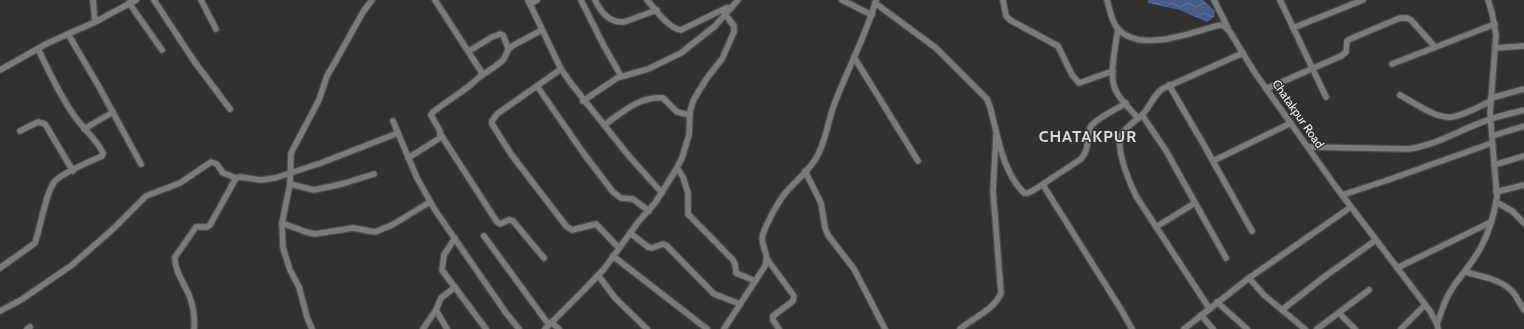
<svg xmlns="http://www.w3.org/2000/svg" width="1524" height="329" font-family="Cabin,sans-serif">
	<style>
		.water { fill: url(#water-waves) }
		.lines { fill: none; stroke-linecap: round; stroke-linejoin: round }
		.minor-casing { stroke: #4d4c4a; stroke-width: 8 }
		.minor { stroke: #7d7b78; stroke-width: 5.5 }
		.labels { text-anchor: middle; stroke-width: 3; stroke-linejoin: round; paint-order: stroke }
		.street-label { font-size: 12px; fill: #f0efed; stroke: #32312e }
		.district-label { font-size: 16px; font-weight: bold; letter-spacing: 1px; fill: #dbd9d6; stroke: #32312e }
	</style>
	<defs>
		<pattern id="water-waves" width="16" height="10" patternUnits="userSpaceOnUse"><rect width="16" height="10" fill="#475d8a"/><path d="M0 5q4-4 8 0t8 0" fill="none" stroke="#62759b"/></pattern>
	</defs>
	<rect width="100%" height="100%" fill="#32312e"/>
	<path class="water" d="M1148,0H1203L1215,11L1214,17L1207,22L1180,10L1148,3Z"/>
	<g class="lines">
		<g class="minor-casing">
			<g id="minor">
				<path d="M154,0L194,61L230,109"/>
				<path d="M201,0L216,29"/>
				<path d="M528,0L561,69L570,82L628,155L662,193"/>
				<path d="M581,0L604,46L621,76"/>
				<path d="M595,0C601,12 609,23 624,22L657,10"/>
				<path d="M647,0C655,9 669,29 681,30L726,8H731"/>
				<path d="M842,0L872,15"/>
				<path d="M1003,0L1006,16L1010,20L1058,46L1072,75L1079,83L1113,71"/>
				<path d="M1107,0C1110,10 1111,21 1118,29C1140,53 1190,33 1216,26L1223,25L1230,32L1255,73L1336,187L1430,311L1437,324L1438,329"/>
				<path d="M1214,0L1228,28"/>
				<path d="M1280,0L1326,97"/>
				<path d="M129,3L162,50"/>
				<path d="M875,3L936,48L987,99L990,107C998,136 1002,171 1024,193H1028L1034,190L1081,159C1091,148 1085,136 1091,126C1097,118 1117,109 1126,103"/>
				<path d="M530,4L537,0"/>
				<path d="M95,22L136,0"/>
				<path d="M1293,28L1363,0"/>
				<path d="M1118,29C1116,45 1108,76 1116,91C1121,101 1131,110 1138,118"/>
				<path d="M68,34L98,85L141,164"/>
				<path d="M1495,48L1524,46"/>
				<path d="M469,51L492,37L500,34L503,35L508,48"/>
				<path d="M854,57L918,161"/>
				<path d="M1392,64L1495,24"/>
				<path d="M561,69L497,114L492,121V124L511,154L566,226L572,230L596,224L619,248"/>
				<path d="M0,70L48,43L95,22L93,0"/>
				<path d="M481,76C488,71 497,66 503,60C507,55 506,50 512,46L542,30"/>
				<path d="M1169,85L1205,147L1252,231"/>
				<path d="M537,86L584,154L613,192L621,198L633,199L649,211"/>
				<path d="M1266,89L1341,56L1346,52L1347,41L1350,39L1400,18H1407L1411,20L1435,47"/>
				<path d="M1400,95C1413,102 1436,119 1451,117C1463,116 1480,106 1491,101"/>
				<path d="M1491,98L1524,89"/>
				<path d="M583,101L617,78L648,69L681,53L715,26L738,0"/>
				<path d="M1142,115L1165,149L1226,258"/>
				<path d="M393,121L417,178L435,210L506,313L519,329"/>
				<path d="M604,125C620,114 641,95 663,98L677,112L690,115"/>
				<path d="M84,129L113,112"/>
				<path d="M20,131L38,122L45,124L73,171"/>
				<path d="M441,135L497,222L500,224L509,220L513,221L544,258"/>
				<path d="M1492,136L1524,126"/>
				<path d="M1308,147L1408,149C1439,145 1462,128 1491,119C1502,115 1513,113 1524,110"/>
				<path d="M408,158L440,138V131L431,115L433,112C442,104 479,82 482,73L435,0"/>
				<path d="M1213,161L1291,123"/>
				<path d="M1494,165L1524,156"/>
				<path d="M677,168L683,177L688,193V214L733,260L735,264L736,273L755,281"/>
				<path d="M805,171L821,203L825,228L828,235L854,269L885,329"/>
				<path d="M290,184L314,190L342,184L374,174"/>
				<path d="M1043,185L1122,311L1132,329"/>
				<path d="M1496,192L1524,185"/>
				<path d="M1342,195L1385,181L1492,143"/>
				<path d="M1496,202L1512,211L1524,223"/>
				<path d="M282,223L306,232L315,234L353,228L375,232L392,225L430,202"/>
				<path d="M1156,227L1195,203"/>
				<path d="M630,233L648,247L652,248L663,244L667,246L714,294L740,304"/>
				<path d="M484,236L549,325"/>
				<path d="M455,238L444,255L442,270L486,329"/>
				<path d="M613,256L707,329"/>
				<path d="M767,259L794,296L793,301L773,316V320L779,329"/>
				<path d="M0,268L35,243C40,229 46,191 55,181C64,172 89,162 102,156L103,153C96,138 82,128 73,114C59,94 49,71 38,49"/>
				<path d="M1397,268L1491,222"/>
				<path d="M1465,272C1480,276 1500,279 1512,291C1517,297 1520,304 1524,310"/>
				<path d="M598,275L615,298L647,329"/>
				<path d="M1249,278L1264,295L1305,329"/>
				<path d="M1217,302L1247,329"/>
				<path d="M1209,308L1136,196C1130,183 1114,148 1122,134C1126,126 1135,122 1142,115C1150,107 1153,96 1162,89L1243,53"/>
				<path d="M436,310L447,329"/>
				<path d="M1282,310L1324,277L1376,240"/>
				<path d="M0,311L21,300L72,265L113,229L146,196L180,183L211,162L217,164L223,173L236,178"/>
				<path d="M1339,313L1355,329"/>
				<path d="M1201,315L1213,329"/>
				<path d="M551,322L559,329"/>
				<path d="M1437,324C1441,313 1444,302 1450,292C1459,277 1471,265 1480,249C1489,233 1494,215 1497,197L1490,113L1496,35L1492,13L1488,0"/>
				<path d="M27,329L30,327"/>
				<path d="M194,329C195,318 193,305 189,295C184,283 174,270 175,257L196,227H207L210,225L236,178L240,177L261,180L275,178L321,163L398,133"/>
				<path d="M312,329L307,317L299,287L290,270L283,248L282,223L290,184L291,153L319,100L327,76L334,64L363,12L372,0"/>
				<path d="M423,329L436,310L441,298L455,287"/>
				<path d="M545,329L585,289L604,269L639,221L655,203L677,168L682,158L689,135L690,111L694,99L707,78L722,59L734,32V26L725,14"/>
				<path d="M724,329L765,266C770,251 759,246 763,234C767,222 779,200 787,191C796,181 808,171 815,160C825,145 828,121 834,105C847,70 866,36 876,0"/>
				<path d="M960,329C973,318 995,309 1001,293L993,191L996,136"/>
				<path d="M1184,329L1249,278L1351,207"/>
				<path d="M1317,329L1369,290"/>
				<path d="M1401,329L1425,305"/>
			</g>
		</g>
		<use href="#minor" class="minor"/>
	</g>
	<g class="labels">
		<g class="street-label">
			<text transform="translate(1298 114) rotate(55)" y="4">Chatakpur Road</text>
		</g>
		<g class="district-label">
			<text x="1088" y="142">CHATAKPUR</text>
		</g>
	</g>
</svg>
